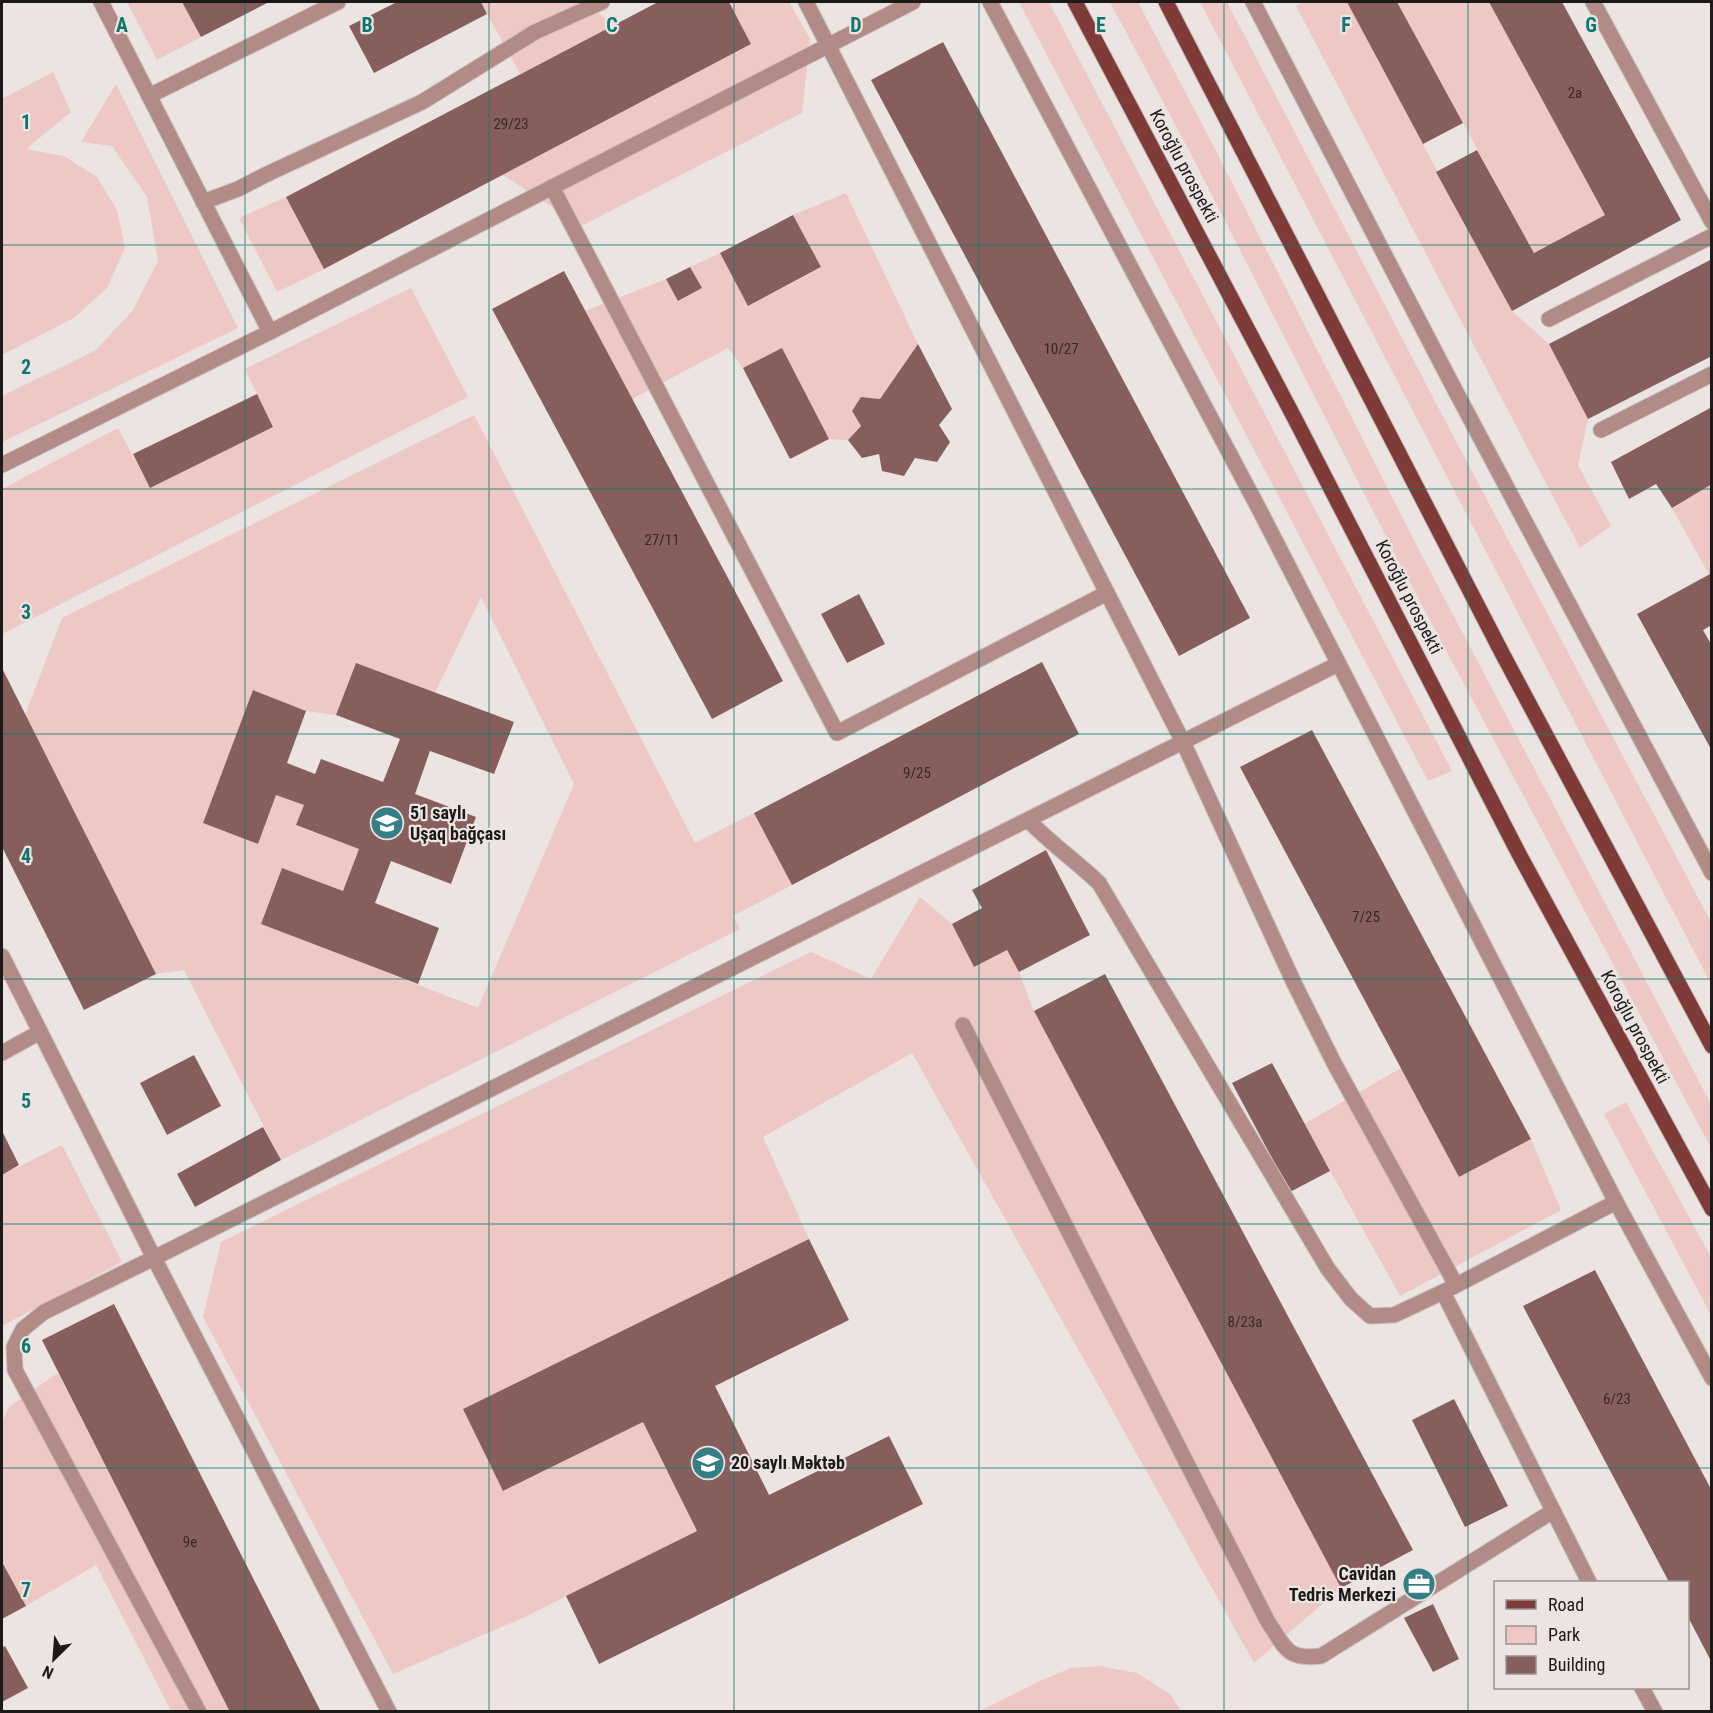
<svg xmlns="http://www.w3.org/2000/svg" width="1713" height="1713" font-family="'Roboto Condensed',sans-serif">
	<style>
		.green { fill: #edc8c4; fill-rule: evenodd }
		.building { fill: #865f5c }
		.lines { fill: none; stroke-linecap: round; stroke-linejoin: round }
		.lane-casing { stroke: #c7bfbf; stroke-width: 17 }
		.street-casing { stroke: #c7bfbf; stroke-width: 17 }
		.primary-casing { stroke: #c7bfbf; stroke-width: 17 }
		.lane { stroke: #b28a86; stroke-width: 15 }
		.street { stroke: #b28a86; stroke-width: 15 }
		.primary { stroke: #7f3b38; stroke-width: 15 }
		.grid { fill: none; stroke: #0f766e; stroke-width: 1.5; stroke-opacity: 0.55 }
		.labels { text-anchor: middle; stroke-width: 4.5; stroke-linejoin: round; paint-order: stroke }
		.number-label { font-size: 15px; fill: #362a2a }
		.street-label { font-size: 18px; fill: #1c1919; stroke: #ece4e3 }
		.poi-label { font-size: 18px; font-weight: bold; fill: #1c1919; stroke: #ece4e3; text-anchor: start }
		.grid-label { font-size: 20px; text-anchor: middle; font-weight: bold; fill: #0f766e; stroke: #ece4e3; stroke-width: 4.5; stroke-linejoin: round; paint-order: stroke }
	</style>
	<rect width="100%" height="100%" fill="#ece4e3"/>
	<g class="green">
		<path d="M127,2H182L201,37L157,60Z"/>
		<path d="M481,2H588L612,26L520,74Z"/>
		<path d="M729,2H789L810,39L802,113L581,226L503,175L751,44Z"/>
		<path d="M1019,2H1049L1452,771L1428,781Z"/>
		<path d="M1110,2H1138L1214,147L1419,550L1711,1104V1148L1400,564L1195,162Z"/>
		<path d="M1200,2H1227L1450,430L1711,922V984Z"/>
		<path d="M1303,2H1347L1512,311L1549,344L1588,419L1578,465L1611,526L1580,548L1296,6Z"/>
		<path d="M1397,2H1489L1605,215L1534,253Z"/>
		<path d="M53,72L71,112L26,149L64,156L97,177L117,210L125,248L107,288L74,318L2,355V99Z"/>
		<path d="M116,84L238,328L2,442V396L96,350L133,310L158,261L147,197L112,146L81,142Z"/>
		<path d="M846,193L918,344L880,399L861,397L852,411L861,426L848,440L829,439L743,368L728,348L632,399L585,311L666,279L679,301L702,288L690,267L720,253L749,306L821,268L793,215Z"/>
		<path d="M286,197L324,269L277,292L239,218Z"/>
		<path d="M411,288L468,397L2,634V489L118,428L150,488L273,427L245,369Z"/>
		<path d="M474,415L695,843L754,813L792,885L733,916L740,929L281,1160L184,970L156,974L25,715L62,618ZM481,597L574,784L478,1008L261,924L282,868L343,891L359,849L296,826L304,805L276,795L258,844L203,823L253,690L306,711L336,715L435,693Z"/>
		<path d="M1711,484V578L1672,508Z"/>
		<path d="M920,897L952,924L974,967L1007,950L1019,972L1034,1011L1341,1588L1254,1663L912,1053L763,1137L809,1239L463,1409L504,1491L643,1422L697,1531L527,1616L393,1674L203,1317L221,1242L811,952L871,979Z"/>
		<path d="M1401,1068L1459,1177L1531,1139L1561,1210L1400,1296L1304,1124Z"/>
		<path d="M1626,1102L1711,1257V1315L1604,1114Z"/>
		<path d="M62,1145L122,1262L2,1326V1175Z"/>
		<path d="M58,1373L230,1711H171L96,1565L26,1606L2,1563V1421L10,1406Z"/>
		<path d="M1100,1666L1137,1673L1170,1694L1181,1711H980L1042,1680L1071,1668Z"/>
	</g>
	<g class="building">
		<path d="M182,2H269L201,37Z"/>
		<path d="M397,2H481L487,14L374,73L349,26Z"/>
		<path d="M658,2H729L751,44L324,269L286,197Z"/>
		<path d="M1347,2H1397L1463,123L1423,144Z"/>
		<path d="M1489,2H1562L1681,220L1512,311L1436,172L1477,150L1534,253L1605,215Z"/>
		<path d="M943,42L1250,618L1179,656L871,80Z"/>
		<path d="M793,215L821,267L748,306L720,253Z"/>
		<path d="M1712,259V356L1588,419L1549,344Z"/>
		<path d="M690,267L702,288L678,301L666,279Z"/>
		<path d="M564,271L783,681L712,719L492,309Z"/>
		<path d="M918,344L952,409L939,425L950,442L937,462L915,458L904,476L882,471L879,454L862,458L848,440L861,426L852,411L861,397L880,399Z"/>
		<path d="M782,348L829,439L790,459L743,368Z"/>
		<path d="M257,394L273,427L150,488L133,454Z"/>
		<path d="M1712,407V484L1672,508L1656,484L1629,499L1611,462Z"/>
		<path d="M1710,574L1712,578V625L1703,630L1712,646V751L1637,614Z"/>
		<path d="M859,594L885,644L847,663L821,614Z"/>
		<path d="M1042,662L1079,734L792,885L754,813Z"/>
		<path d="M356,663L514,722L494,774L430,751L415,794L476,817L451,884L391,861L375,903L439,928L418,984L261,924L282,868L343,891L359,849L296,825L304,805L276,795L258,844L203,823L253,690L306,711L287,763L315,774L321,759L383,782L400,739L336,715Z"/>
		<path d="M2,668L156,974L84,1010L2,847Z"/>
		<path d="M1312,730L1531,1139L1459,1177L1240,767Z"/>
		<path d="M1046,850L1090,935L1019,972L1007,950L974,967L952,924L982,908L972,890Z"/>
		<path d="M1105,974L1413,1550L1341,1588L1034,1011Z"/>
		<path d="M194,1055L221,1106L167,1135L140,1083Z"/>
		<path d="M1272,1063L1330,1171L1290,1192L1232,1083Z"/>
		<path d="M263,1127L281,1160L195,1207L177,1174Z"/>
		<path d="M2,1131L19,1165L2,1175Z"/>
		<path d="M809,1239L849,1320L715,1386L769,1495L889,1436L923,1504L599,1664L566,1596L697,1531L643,1422L503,1491L463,1409Z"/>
		<path d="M1595,1270L1712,1491V1663L1688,1617V1582H1669L1523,1306Z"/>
		<path d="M114,1304L321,1712H230L42,1340Z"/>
		<path d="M1454,1399L1508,1506L1465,1527L1412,1420Z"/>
		<path d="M2,1562L26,1606L2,1619Z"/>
		<path d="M1433,1604L1459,1659L1433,1672L1404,1618Z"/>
		<path d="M5,1646L28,1688L2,1702V1648Z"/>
	</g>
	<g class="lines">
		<g class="lane-casing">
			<g id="lane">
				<path d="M101,2L270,332"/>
				<path d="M806,2L1183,742L1294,983L1334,1063L1456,1285"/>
				<path d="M1593,2L1712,222"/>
				<path d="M149,96L338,2"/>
				<path d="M552,187L837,733L1107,593"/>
				<path d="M203,202L238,189L265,175L422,102L535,32L602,2"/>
				<path d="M1549,319L1712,236"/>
				<path d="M1601,430L1712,374"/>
				<path d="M2,465L270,332L913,2"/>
				<path d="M1028,820C1050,843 1076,861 1099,883L1328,1269L1351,1299L1370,1316L1394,1315L1443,1292L1616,1202"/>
				<path d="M2,956L154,1258L44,1312L23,1329L14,1347L15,1370L199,1712"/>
				<path d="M963,1025L1268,1622C1286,1648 1286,1660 1321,1656L1553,1511"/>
				<path d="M2,1053L40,1032"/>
				<path d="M1443,1292L1589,1582"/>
				<path d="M1642,1688L1655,1712"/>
				<path d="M389,1712L154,1258L1338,664"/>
			</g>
		</g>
		<g class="street-casing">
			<g id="street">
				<path d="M990,2L1259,509L1616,1202L1712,1378"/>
				<path d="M1253,2L1455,390L1712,873"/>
			</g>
		</g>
		<g class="primary-casing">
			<g id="primary">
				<path d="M1075,2L1295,419L1519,854L1712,1209"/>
				<path d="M1166,2L1502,653L1712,1046"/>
			</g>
		</g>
		<use href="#lane" class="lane"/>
		<use href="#street" class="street"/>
		<use href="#primary" class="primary"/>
	</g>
	<path class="grid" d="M245,2V1712M489,2V1712M734,2V1712M979,2V1712M1224,2V1712M1468,2V1712M2,245H1712M2,489H1712M2,734H1712M2,979H1712M2,1224H1712M2,1468H1712"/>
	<defs>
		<g id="school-disc" transform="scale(1.725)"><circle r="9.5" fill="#367e86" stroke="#ece4e3"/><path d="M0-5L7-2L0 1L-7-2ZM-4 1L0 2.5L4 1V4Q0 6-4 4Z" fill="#fff"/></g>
		<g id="office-disc" transform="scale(1.725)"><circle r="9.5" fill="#367e86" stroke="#ece4e3"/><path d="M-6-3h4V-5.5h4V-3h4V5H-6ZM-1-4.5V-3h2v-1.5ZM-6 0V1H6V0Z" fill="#fff"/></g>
	</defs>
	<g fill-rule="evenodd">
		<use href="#school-disc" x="387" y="823"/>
		<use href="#school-disc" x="708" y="1463"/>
		<use href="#office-disc" x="1419" y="1584"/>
	</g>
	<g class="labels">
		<g class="number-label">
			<text x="1575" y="98">2a</text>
			<text x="511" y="129">29/23</text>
			<text x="1061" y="354">10/27</text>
			<text x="662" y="545">27/11</text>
			<text x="917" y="778">9/25</text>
			<text x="1366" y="922">7/25</text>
			<text x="1245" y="1327">8/23a</text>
			<text x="1617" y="1404">6/23</text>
			<text x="190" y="1547">9e</text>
		</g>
		<g class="street-label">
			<text transform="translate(1184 166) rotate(62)" y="6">Koroğlu prospekti</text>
			<text transform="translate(1409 597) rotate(63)" y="6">Koroğlu prospekti</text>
			<text transform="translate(1635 1027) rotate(62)" y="6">Koroğlu prospekti</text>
		</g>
		<g class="poi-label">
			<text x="410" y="819">51 saylı<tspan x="410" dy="21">Uşaq bağçası</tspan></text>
			<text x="731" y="1469">20 saylı Məktəb</text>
			<text x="1396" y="1580" text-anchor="end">Cavidan<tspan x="1396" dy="21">Tedris Merkezi</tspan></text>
		</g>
	</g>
	<g class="grid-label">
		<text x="122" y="32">A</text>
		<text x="367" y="32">B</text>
		<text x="612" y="32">C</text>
		<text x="856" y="32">D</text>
		<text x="1101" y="32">E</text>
		<text x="1346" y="32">F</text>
		<text x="1591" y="32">G</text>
		<text x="26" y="129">1</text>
		<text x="26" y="374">2</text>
		<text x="26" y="619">3</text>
		<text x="26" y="863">4</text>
		<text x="26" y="1108">5</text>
		<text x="26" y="1353">6</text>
		<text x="26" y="1597">7</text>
	</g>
	<rect width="1713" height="1713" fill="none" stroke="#1c1919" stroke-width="6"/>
	<rect x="1494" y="1581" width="195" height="108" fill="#ece4e3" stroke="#999392" stroke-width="1.5"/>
	<rect x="1506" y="1600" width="30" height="9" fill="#7f3b38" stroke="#999392" stroke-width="1.5"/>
	<text x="1548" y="1611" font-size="18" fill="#1c1919">Road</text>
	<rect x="1506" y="1626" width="30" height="18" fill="#edc8c4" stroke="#999392" stroke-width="1.5"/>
	<text x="1548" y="1641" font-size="18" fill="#1c1919">Park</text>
	<rect x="1506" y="1656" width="30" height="18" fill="#865f5c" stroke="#999392" stroke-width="1.5"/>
	<text x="1548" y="1671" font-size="18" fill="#1c1919">Building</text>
	<g transform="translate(54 1659) rotate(205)" stroke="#ece4e3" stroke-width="4.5" paint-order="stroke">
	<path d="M0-4.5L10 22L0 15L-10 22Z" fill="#1c1919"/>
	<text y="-9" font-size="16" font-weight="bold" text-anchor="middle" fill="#1c1919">N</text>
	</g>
</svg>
